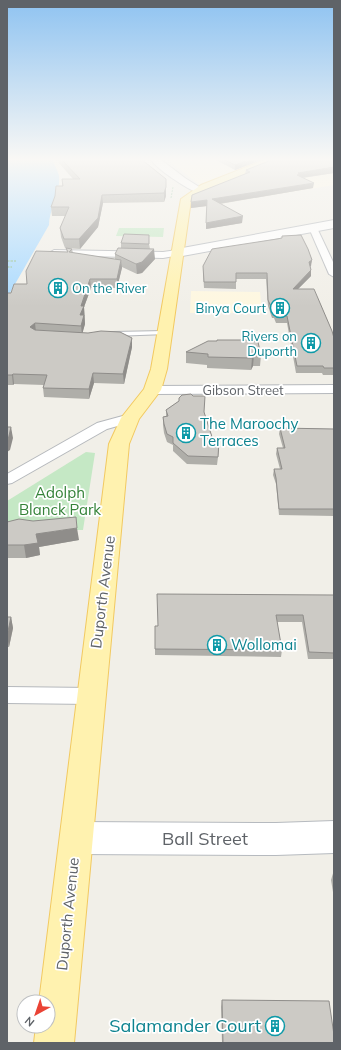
<svg xmlns="http://www.w3.org/2000/svg" width="341" height="1050" font-family="Mulish,sans-serif">
	<style>
		.commercial { fill: #fef7e0 }
		.green { fill: #c5e8c5 }
		.water { fill: #aadaff }
		.lines { fill: none; stroke-linecap: round; stroke-linejoin: round }
		.lane-casing { stroke: #b5b8bc; stroke-width: 2 }
		.street-casing { stroke: #b5b8bc; stroke-width: 2 }
		.secondary-casing { stroke: #b6babf; stroke-width: 2 }
		.primary-casing { stroke: #f2c960; stroke-width: 2 }
		.path-far1 { stroke: #9cc7a9; stroke-width: 1; stroke-dasharray: 2 1; stroke-linecap: butt }
		.path { stroke: #9cc7a9; stroke-width: 1.5; stroke-dasharray: 2.5 1; stroke-linecap: butt }
		.lane { fill: #fff; fill-rule: evenodd }
		.street { fill: #fff; fill-rule: evenodd }
		.secondary { fill: #fff; fill-rule: evenodd }
		.primary { fill: #fff2af; fill-rule: evenodd }
		.wall { fill: #afaea9 }
		.shaded-wall { fill: #8f8d8a }
		.building { fill: #cccac5; stroke: #8f8d8a }
		.labels { text-anchor: middle; stroke-width: 3.5; stroke-linejoin: round; paint-order: stroke }
		.far-culture-label { font-size: 13px; fill: #0d838f; stroke: #fff; text-anchor: end }
		.far-street-label { font-size: 13px; fill: #5f6368; stroke: #fff }
		.culture-label { font-size: 15px; fill: #0d838f; stroke: #fff; text-anchor: start }
		.park-label { font-size: 15px; fill: #348238; stroke: #fff }
		.street-label { font-size: 15px; fill: #5f6368; stroke: #fff }
		.near-street-label { font-size: 18px; fill: #5f6368; stroke: #fff }
		.near-culture-label { font-size: 18px; fill: #0d838f; stroke: #fff; text-anchor: end }
	</style>
	<rect width="100%" height="100%" fill="#f1efe8"/>
	<g class="commercial">
		<path d="M167,159H328L334,161V185L202,207V199L210,193Z"/>
		<path d="M191,291L260,292L262,313H190Z"/>
	</g>
	<g class="green">
		<path d="M119,228H164L163,237L116,236Z"/>
		<path d="M86,452L95,453L83,530L7,529V501Z"/>
	</g>
	<path class="water" d="M7,159H52C54,164 58,171 59,176C61,191 49,210 49,225L7,298Z"/>
	<g class="lines">
		<g class="lane-casing">
			<path id="lane" d="M165,331L168,333L167,334L113,336L110,334L113,332Z"/>
		</g>
		<g class="street-casing">
			<g id="street">
				<path d="M313,225L317,228L334,264V277L329,274L309,228Z"/>
				<path d="M54,250L163,252L177,250L182,253L180,255L163,258L51,255L49,253Z"/>
				<path d="M334,385V393L152,394L148,393L146,390L148,387L152,386Z"/>
				<path d="M130,414L135,415L137,418L135,421L107,429L12,483L7,484V474L97,423Z"/>
				<path d="M7,687L91,688L98,690L101,696L98,702L91,704L7,703Z"/>
			</g>
		</g>
		<g class="secondary-casing">
			<g id="secondary">
				<path d="M151,159H160L185,178L204,190L199,193C188,190 155,168 151,159Z"/>
				<path d="M334,220V228L177,257L172,256L171,253L172,250L177,249Z"/>
				<path d="M334,821V853L276,855L76,854L64,849L60,838L64,827L76,822L276,823Z"/>
			</g>
		</g>
		<g class="primary-casing">
			<path id="primary" d="M267,159H279L277,161L209,189L191,200L167,369L161,390L139,419L129,444L74,1043H34L36,1026H48V1002H39L109,444L121,418L144,389L151,369L181,199L201,185Z"/>
		</g>
		<path class="path-far1" d="M171,198L173,187"/>
		<g class="path">
			<path d="M7,261H16"/>
			<path d="M7,267H12"/>
		</g>
		<use href="#lane" class="lane"/>
		<use href="#street" class="street"/>
		<use href="#secondary" class="secondary"/>
		<use href="#primary" class="primary"/>
	</g>
	<g class="wall">
		<path d="M58,159H141L166,187V196L164,202L103,203L98,227L80,249L65,248L61,237L60,228L66,216H52L51,207L62,186V179H73L59,163Z"/>
		<path d="M218,159H264L235,170L218,161Z"/>
		<path d="M334,159V173L303,178L313,188L220,204L242,223L206,229L207,206L191,208L245,174L246,170Z"/>
		<path d="M334,223V232L333,231Z"/>
		<path d="M121,243L149,244L150,249L155,259L142,273L137,274L122,267L117,288H91L84,307L85,324L82,333L132,347L124,384L94,383L89,399L44,397L43,388L44,385L14,384L13,385H8L7,389V293H11L27,284L67,252L66,248L72,249L73,253L115,259V254L121,248Z"/>
		<path d="M312,260L310,266L311,270V276L298,289L334,338V375H323L322,373H296L287,323H276L274,318H272L268,306L266,279H236V289L204,288L203,272V266Z"/>
		<path d="M253,341L261,355L260,366H253L251,370L207,368V365L186,363V352Z"/>
		<path d="M193,396L204,412L213,440L219,449L217,465L187,464L173,451V445L167,442L164,433L163,425V417L166,416V410L179,401Z"/>
		<path d="M280,428L334,429V516L279,515L276,484L273,475L274,469H280L276,454L277,448H283L279,434Z"/>
		<path d="M7,522L79,540L39,547L40,555L26,558H7Z"/>
		<path d="M334,595V659H308L302,622H277L282,650L281,657L155,655V626H158Z"/>
		<path d="M7,617H11L13,628L9,647H7Z"/>
		<path d="M334,870V898L331,880Z"/>
		<path d="M222,1000L334,1043H222L221,1007Z"/>
	</g>
	<g class="shaded-wall">
		<path d="M251,159H264L235,170V165Z"/>
		<path d="M334,167V173L300,178L296,181L298,173Z"/>
		<path d="M314,183L313,188L212,205V199Z"/>
		<path d="M166,187V196L164,202V193Z"/>
		<path d="M102,195L103,203L98,227L80,249L79,239Z"/>
		<path d="M207,200V206L191,208V202Z"/>
		<path d="M243,216L242,223L206,229V223Z"/>
		<path d="M154,249L155,259L142,273L137,274L136,264Z"/>
		<path d="M121,260L122,268L117,288V279Z"/>
		<path d="M312,260L311,266L308,268L309,262Z"/>
		<path d="M311,270V276L292,295L293,289Z"/>
		<path d="M90,279L91,288L84,307L85,324L82,335L80,315L81,306Z"/>
		<path d="M35,323L36,332L30,327Z"/>
		<path d="M132,338V347L124,384L123,374Z"/>
		<path d="M254,355L253,366L251,370L252,358Z"/>
		<path d="M93,373L94,383L89,399V389Z"/>
		<path d="M13,374L14,384L13,385L12,375Z"/>
		<path d="M7,376L8,385L7,389Z"/>
		<path d="M11,427L13,438L10,450L7,452V441Z"/>
		<path d="M77,528L79,540L39,547L40,555L26,558L24,545L36,534Z"/>
		<path d="M11,617L13,628L9,647L7,636Z"/>
	</g>
	<g class="building">
		<path d="M61,159H141L166,179V187L164,193L102,195L98,218L79,239H64L60,228L69,207H51L55,196L56,186H63L62,179H80Z"/>
		<path d="M223,159H251L235,165Z"/>
		<path d="M274,159H334V167L298,173L301,174L297,175L314,183L212,199L243,216L206,223L207,200L191,202L192,195L250,172L246,170Z"/>
		<path d="M124,234L149,235V244L121,243Z"/>
		<path d="M301,235L308,249L312,260L309,262L311,270L293,289H314L332,331L334,338V368H324L323,366H297L287,316H276L275,311H273L268,300L267,273H236V282H204L203,266L212,249L277,239L282,238V236Z"/>
		<path d="M66,248L72,249L69,252L121,260L117,279H90L81,306H84L80,315H84L81,326L35,323L30,327L35,330L88,333L101,331L120,332L132,338L123,374L93,373L89,389L43,388L47,375L13,374L12,375H7V293H11L14,284H27L26,271L36,251L68,252Z"/>
		<path d="M118,248L154,249L142,262L136,264L115,254Z"/>
		<path d="M217,340H252L253,341L258,342L261,355H254L252,358L208,357V354L186,352L208,341H217Z"/>
		<path d="M191,394L193,396H205L204,412L213,440L219,441L218,457L188,456L173,443V437L167,434L164,424L163,417L168,416L166,410L179,401V398L182,395Z"/>
		<path d="M7,427H11L8,440L7,441Z"/>
		<path d="M280,428L334,429V509H279L276,478L274,469H282L277,448H285Z"/>
		<path d="M76,517L77,528L36,534L38,543L24,545H7V522L19,519L33,521Z"/>
		<path d="M157,594L334,595V653L309,652L303,615H276L282,650L155,649V626H158Z"/>
		<path d="M7,617H11L7,636Z"/>
		<path d="M222,1000L329,1001L334,1035V1043H223Z"/>
	</g>
	<linearGradient id="sky" x2="0" y2="1"><stop stop-color="#8fc3f1"/><stop offset="0.52" stop-color="#f9f8f5"/><stop offset="1" stop-color="#f9f8f5" stop-opacity="0"/></linearGradient>
	<rect width="341" height="306" fill="url(#sky)"/>
	<defs>
		<g id="building-ring" transform="scale(1)"><circle r="9.5" fill="#fff" stroke="#0f9aa8" stroke-width="1.5"/><path d="M-4-6H4V6H1V3H-1V6H-4ZM-2.5-4.3h1.7v1.8h-1.7ZM.8-4.3h1.7v1.8H.8ZM-2.5-1h1.7V.8h-1.7ZM.8-1h1.7V.8H.8Z" fill="#0f9aa8"/></g>
	</defs>
	<g fill-rule="evenodd">
		<use href="#building-ring" x="58" y="288"/>
		<use href="#building-ring" x="280" y="308"/>
		<use href="#building-ring" x="311" y="343"/>
		<use href="#building-ring" x="186" y="433"/>
		<use href="#building-ring" x="217" y="645"/>
		<use href="#building-ring" x="275" y="1026"/>
	</g>
	<g class="labels">
		<g class="far-culture-label">
			<text x="72" y="293" text-anchor="start">On the River</text>
			<text x="266" y="313">Binya Court</text>
			<text x="297" y="341">Rivers on<tspan x="297" dy="15">Duporth</tspan></text>
		</g>
		<g class="far-street-label">
			<text x="243" y="395">Gibson Street</text>
		</g>
		<g class="culture-label">
			<text x="200" y="429">The Maroochy<tspan x="200" dy="17">Terraces</tspan></text>
			<text x="231" y="650">Wollomai</text>
		</g>
		<g class="park-label">
			<text x="60" y="498">Adolph<tspan x="60" dy="17">Blanck Park</tspan></text>
		</g>
		<g class="street-label">
			<text transform="translate(103 592) rotate(-83)" y="5">Duporth Avenue</text>
			<text transform="translate(68 914) rotate(-84)" y="5">Duporth Avenue</text>
		</g>
		<g class="near-street-label">
			<text x="205" y="845">Ball Street</text>
		</g>
		<g class="near-culture-label">
			<text x="261" y="1032">Salamander Court</text>
		</g>
	</g>
	<rect width="341" height="1050" fill="none" stroke="#5f6368" stroke-width="16"/>
	<g transform="translate(36 1014) rotate(220)"><circle r="19" fill="#ffffff" stroke="#bfc1c3"/>
	<path d="M0-3L7 15L0 10L-7 15Z" fill="#ea4335"/>
	<text y="-6" font-size="11" font-weight="bold" text-anchor="middle" fill="#5f6368">N</text>
	</g>
</svg>
